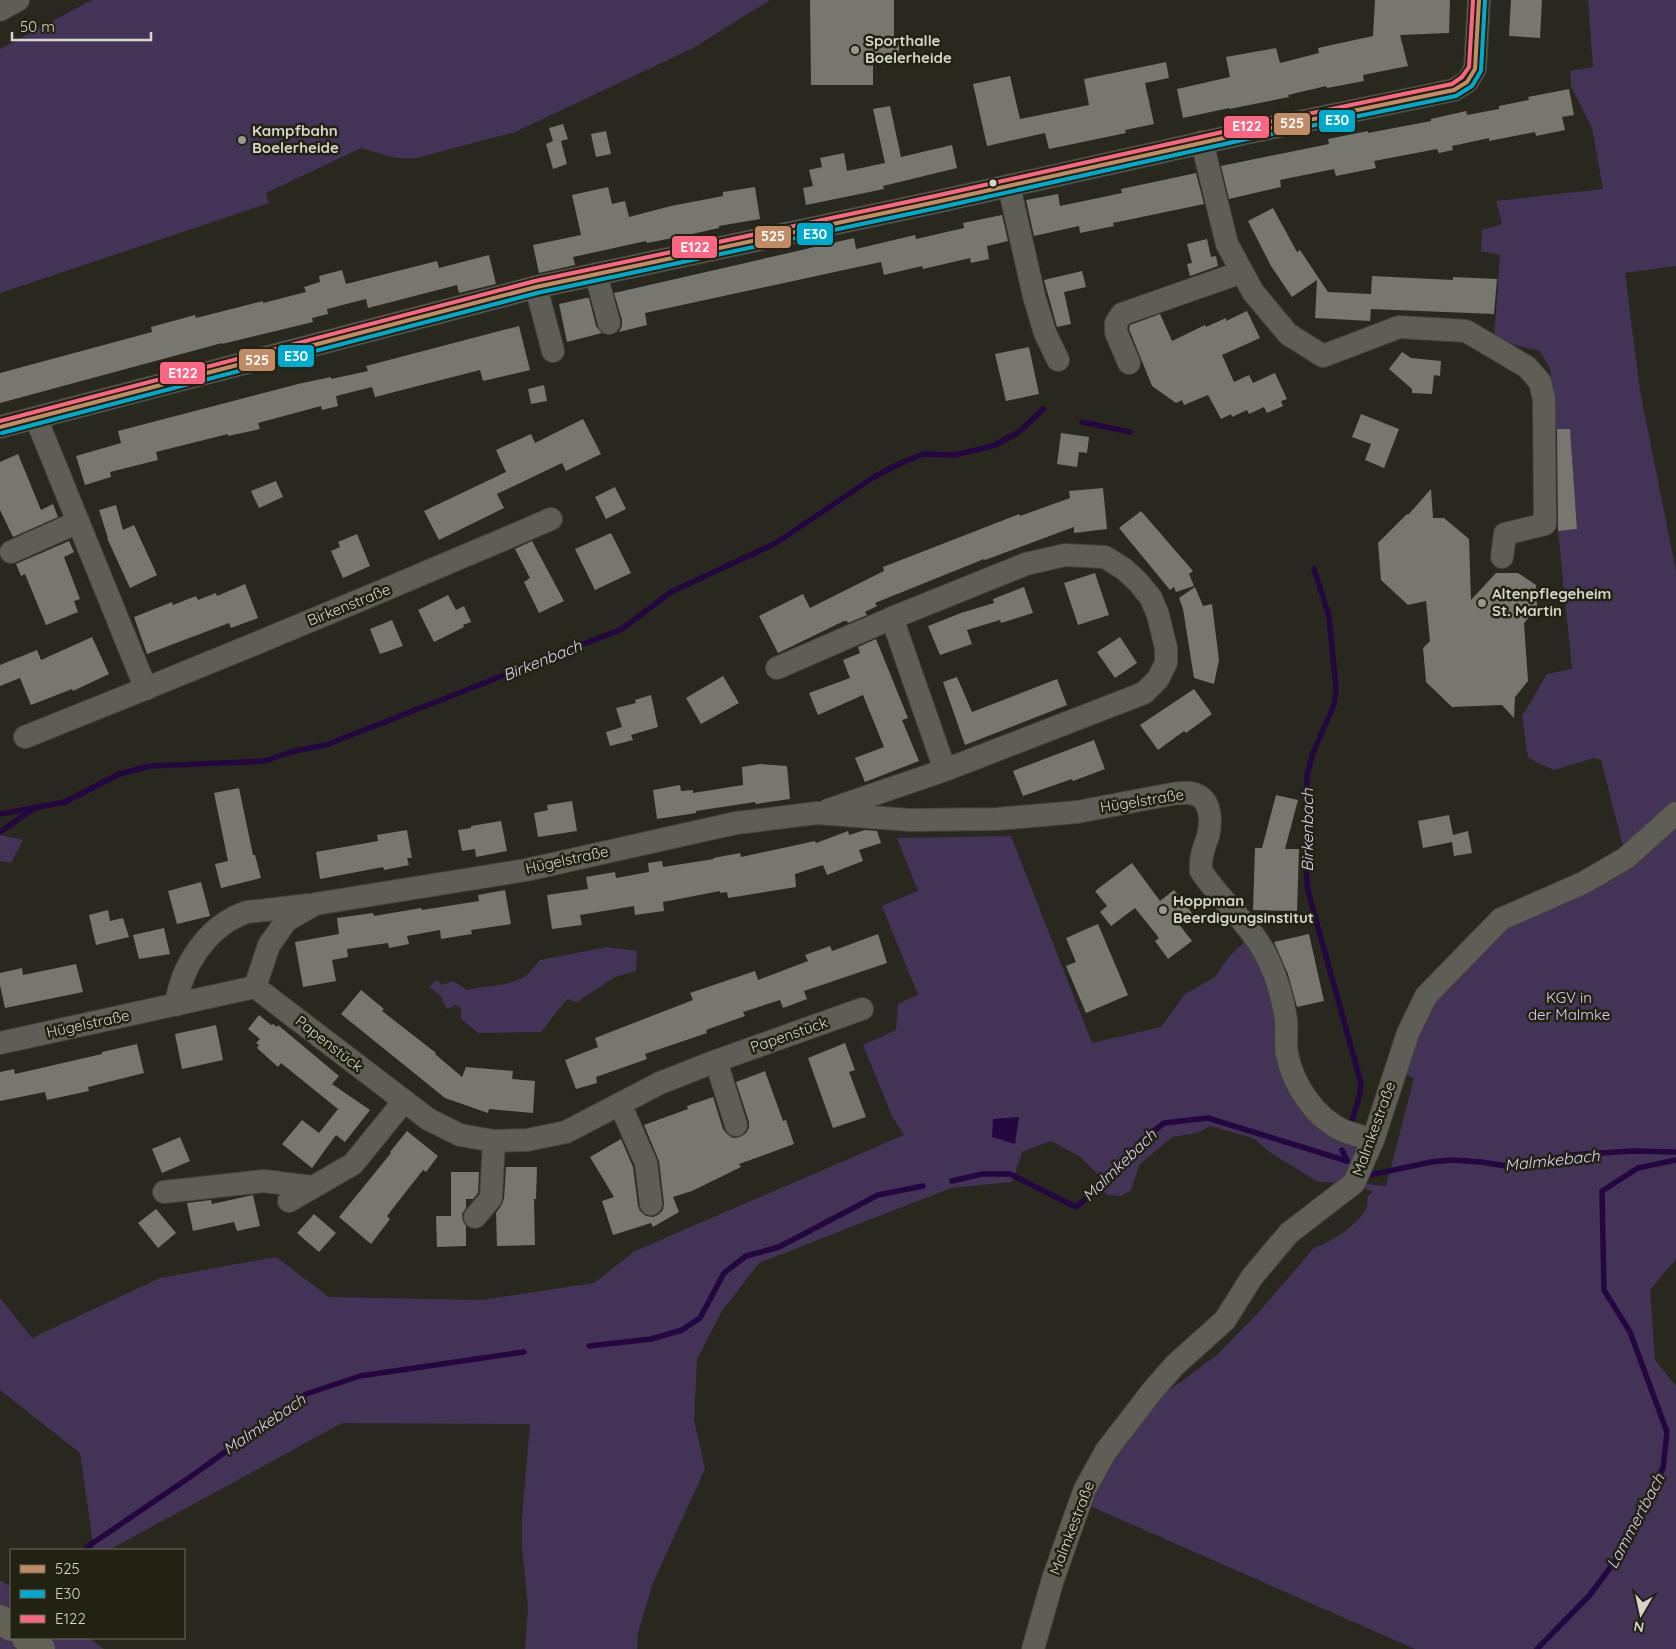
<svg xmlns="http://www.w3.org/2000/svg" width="1676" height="1649" font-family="Quicksand,sans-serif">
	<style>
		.green { fill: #433457 }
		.water { fill: #240640 }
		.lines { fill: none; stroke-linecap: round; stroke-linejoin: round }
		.stream { stroke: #240640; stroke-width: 5.5 }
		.building { fill: #77776f }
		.minor-casing { stroke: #43433b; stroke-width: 24 }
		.major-casing { stroke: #43433b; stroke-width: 29 }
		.minor { stroke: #5e5e56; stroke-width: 22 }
		.major { stroke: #616156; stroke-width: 28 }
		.bus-1-casing { stroke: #222212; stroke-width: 8 }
		.bus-2-casing { stroke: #222212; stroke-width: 8 }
		.bus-3-casing { stroke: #222212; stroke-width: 8 }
		.bus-1 { stroke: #c18c65; stroke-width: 4 }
		.bus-2 { stroke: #00a9ce; stroke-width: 4 }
		.bus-3 { stroke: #fa6682; stroke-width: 4 }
		.poi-dot { fill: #98988f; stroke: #222212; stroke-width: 2 }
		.bus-dot { fill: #d5d5cb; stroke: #222212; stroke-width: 2 }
		.labels { text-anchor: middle; stroke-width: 5; stroke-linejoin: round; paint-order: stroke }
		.poi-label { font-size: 15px; font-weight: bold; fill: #d5d5cb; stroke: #222212; text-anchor: start }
		.street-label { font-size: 15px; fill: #d5d5cb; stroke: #222212 }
		.park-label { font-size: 15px; fill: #ddcff7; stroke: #222212 }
		.water-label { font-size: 16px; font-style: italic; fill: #ddcff6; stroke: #222212 }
		.line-badge { stroke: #222212; stroke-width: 2 }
		.badge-label { font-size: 14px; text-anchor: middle; font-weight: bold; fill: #fff }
	</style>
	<rect width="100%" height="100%" fill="#28281f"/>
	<g class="green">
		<path d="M92,0H770L693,48L515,132L417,158H396L361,148L266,193L269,203L0,293V49Z"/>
		<path d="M1588,0H1676V266L1625,273L1640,391L1676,571V1259L1650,1290L1655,1360L1676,1386V1649H1415L1090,1506L1099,1479L1134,1431L1167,1392L1217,1355L1258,1313L1314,1248C1331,1242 1355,1227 1365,1211C1368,1207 1367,1201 1368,1196L1373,1192L1354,1183L1318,1182L1271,1153L1253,1138L1210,1126L1197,1133L1172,1137L1139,1165L1131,1190L1121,1196L1107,1195L1099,1186L1098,1174L1079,1156L1051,1141L1022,1152L1012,1182L951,1188L759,1263L722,1311L697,1359L694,1420L705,1469L652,1585L638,1633L637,1649H525L528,1608L522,1547V1518L530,1424L342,1423L109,1550H94L80,1453L0,1390V1298L32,1338L160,1278L276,1257L329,1297L482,1300L594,1283L635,1251L904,1135L892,1116L863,1045L896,1030L898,1004L918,995L882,906L918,891L897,838L1011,836L1092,1043L1161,1027L1185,994L1215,977L1228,958L1252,934L1286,1019L1315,1109L1373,1140L1355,1183L1386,1186L1414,1078L1395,1071L1408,1033L1501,919L1626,858L1601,760L1594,758L1554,770L1528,758L1522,716L1547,674L1572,669L1558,531L1577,529L1570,429L1551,430V371L1540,351L1494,340L1500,255L1481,251L1482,230L1502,224L1496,201L1603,189L1592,128L1571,86L1570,71L1593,67Z"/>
		<path d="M0,835L23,840L11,863L0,861Z"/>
		<path d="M607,947L637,951L636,971L615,977L577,1002L567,999L541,1032L478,1033L461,1019V1008L455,1005L447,1009L440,995L429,987L436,980L442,985L453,981L467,990C486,985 514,987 529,973C533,969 536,964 540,960Z"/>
		<path d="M0,1580L11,1587V1638H89L104,1649H0Z"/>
	</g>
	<path class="water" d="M1019,1117L1015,1144L992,1137L993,1119Z"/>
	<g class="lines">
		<g class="stream">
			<path d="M1082,422L1130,432"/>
			<path d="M1314,569L1329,616L1336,689L1334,705L1312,755L1307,775L1306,869L1308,891L1361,1083L1360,1094L1352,1121"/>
			<path d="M0,814L65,802L119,774L150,766L265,761L294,751L326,745L622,629L671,592L776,543L874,477L899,464L923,454L954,455L993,446L1019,432L1043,409"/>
			<path d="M0,832L33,809"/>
			<path d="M1342,1150L1347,1161"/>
			<path d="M1370,1175L1431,1162L1452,1160L1481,1162L1513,1167L1570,1155L1632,1151L1676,1152"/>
			<path d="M952,1181L982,1174H1010L1076,1207L1109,1180L1142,1140L1164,1123L1208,1118L1347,1161"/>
			<path d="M589,1346L651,1339L682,1330L700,1318L724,1273L746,1256L779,1247L878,1195L923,1186"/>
			<path d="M87,1547L193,1475L306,1394L360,1376L524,1352"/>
			<path d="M1537,1649L1589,1596L1613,1564L1639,1519L1663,1468L1667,1432L1630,1332L1604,1290L1602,1191L1638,1168L1676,1160"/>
		</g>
	</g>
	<g class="building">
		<path d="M810,0H894V41H899V59H873V85H811Z"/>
		<path d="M1375,0H1450L1449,33L1400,35L1408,66L1363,75L1364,81L1327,88L1326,86L1288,95L1289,97L1229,109V108L1183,118L1177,89L1230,77L1226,57L1276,48L1280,63L1319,53L1318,48L1373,36Z"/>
		<path d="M1511,0H1542L1540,38L1509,36Z"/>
		<path d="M1166,62L1169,78L1145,83L1154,124L1125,130L1126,133L1049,149L1045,133L987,146L973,84L1010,76L1020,119L1089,105L1084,79Z"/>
		<path d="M1569,89L1574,115L1562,117L1565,130L1536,136L1535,132L1489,141V138L1452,146L1453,150L1439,153L1437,149L1374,161L1376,168L1336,176L1334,169L1280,180L1281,187L1229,199L1221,166L1329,144L1328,139L1368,131V133L1431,121V119L1466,111L1467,115L1499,109V106L1529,100L1528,97Z"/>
		<path d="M890,106L901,157L952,145L957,168L883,186L884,189L806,205L803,188L813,186L809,170L822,167L820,158L844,153L847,171L885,163L873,109Z"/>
		<path d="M563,124L568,139L561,141L567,164L553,169L546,144L553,141L549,128Z"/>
		<path d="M606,131L611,154L596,157L591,134Z"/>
		<path d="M1196,173L1204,204L1113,223L1114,226L1080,233L1079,226L1034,236L1026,200L1058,194L1060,206L1122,193L1121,189Z"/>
		<path d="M608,187L612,204L625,201L629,217L671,206L723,196V192L755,187L760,219L719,226V228L683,236L647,243L646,241L573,257L575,265L539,273L533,245L581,235L572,195Z"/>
		<path d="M1273,208L1297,252L1300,250L1328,292L1371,294L1372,276L1453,280V277L1497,279L1494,314L1371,309L1370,321L1315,318L1317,280L1292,297L1271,266L1248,221Z"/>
		<path d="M1002,215L1008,241L987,246L989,259L971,263L970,258L923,269L922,266L884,275L881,262L645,313L647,325L619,332L622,326V320L614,293L854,238L856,249L915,235L916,239L964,228L963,223Z"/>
		<path d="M1207,239L1211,257L1216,256L1218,266L1190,276L1187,264L1192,263L1187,244Z"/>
		<path d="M489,255L496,284L459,293L457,285L368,308L366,299L327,309L328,314L312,318L313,322L222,344V343L0,403V373L152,332L151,327L195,315L196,318L263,301V303L306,292L304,287L320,282L319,276L342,270L346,284L437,261L439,268Z"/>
		<path d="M1082,271L1086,287L1064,292L1071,324L1057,327L1044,280Z"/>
		<path d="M586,298H589L596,326L602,333L567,342L559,304Z"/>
		<path d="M1247,311L1260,338L1222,355L1234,382L1249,375L1253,383L1275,373L1287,399L1281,401L1283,406L1267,413L1264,407L1249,414L1247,410L1232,417L1231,414L1221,419L1208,395L1184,405L1182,400L1176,403L1152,386L1129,329L1130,325L1160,314L1172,341L1205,325L1206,327L1226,318V321Z"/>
		<path d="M519,326L530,370L483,381L480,370L375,397L372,387L336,396L338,406L322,410L321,406L258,423L260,429L228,436V434L156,452L158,460L110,472L111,477L85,485L76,456L121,443L118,431L298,384L331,377V379L368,371L366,366Z"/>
		<path d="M1029,347L1039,394L1006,401L995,354Z"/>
		<path d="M1402,352L1411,358L1441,361L1440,376L1434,375L1432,394L1412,393V389L1389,369Z"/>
		<path d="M544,385L547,401L531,404L528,389Z"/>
		<path d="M1361,414L1399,429L1384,468L1365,460L1371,444L1352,437Z"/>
		<path d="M583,419L601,454L566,471L562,463L497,494L504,508L439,540L424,511L506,472L496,450L531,434L535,443Z"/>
		<path d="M1557,429H1570L1577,529L1558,531Z"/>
		<path d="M1061,433L1089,437L1087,453L1079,452L1077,467L1057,464Z"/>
		<path d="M18,454L41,510L53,504L58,517L13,537L0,510V462Z"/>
		<path d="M276,481L283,497L259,508L251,491Z"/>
		<path d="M615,487L626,509L606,519L595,497Z"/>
		<path d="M1103,488L1107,529L1074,533V527L985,560L984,559L875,603L877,606L865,612L867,615L848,623L847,621H844L778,653L759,616L803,594L810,608L884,571L883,567L1019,514L1020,516L1070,498L1069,491Z"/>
		<path d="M1431,489L1433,518H1444L1469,539L1471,600L1496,573H1518L1536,585L1537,608L1524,623L1528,681L1515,697L1514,718L1502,705L1452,707L1426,682L1423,648L1430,641L1426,601L1408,605L1381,580L1378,543L1407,514L1408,515Z"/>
		<path d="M116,505L123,530L134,525L157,575L130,588L107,538H108L99,510Z"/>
		<path d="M1141,511L1193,571L1189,574L1194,586L1176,592L1174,587L1170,590L1119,528Z"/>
		<path d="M611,533L631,573L595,590L575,549Z"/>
		<path d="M357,534L370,566L343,578L331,551L340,547L338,542Z"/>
		<path d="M69,541L74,552L64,557L80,599L74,601L78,612L46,625L25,574L21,576L16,564Z"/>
		<path d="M532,541L564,601L539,613L524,582L530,578L515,549Z"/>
		<path d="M1095,573L1109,615L1078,625L1064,583Z"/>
		<path d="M245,584L258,618L231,628L229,623L147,654L134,617L172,602L173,605L196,596L198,600L216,593L217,596Z"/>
		<path d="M1024,587L1033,613L1001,623L1000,620L967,630L972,644L940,655L928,626L961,613L994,603L993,599Z"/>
		<path d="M1195,587L1203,606L1212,604L1219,660L1214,684L1194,678L1183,609L1179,598Z"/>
		<path d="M448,595L456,610L464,606L471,622L463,625L464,627L434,642L418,610Z"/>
		<path d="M392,620L403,646L380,654L370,629Z"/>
		<path d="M92,637L109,674L73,691L72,689L31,705L20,678L0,686V665L37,650L41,660Z"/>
		<path d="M1120,637L1137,663L1115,678L1097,652Z"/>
		<path d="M876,639L908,718L902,720L919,761L865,782L855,758L884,747L863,695L818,715L809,693L850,678L843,660L860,653L858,647Z"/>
		<path d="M723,676L739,703L701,724L686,698Z"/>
		<path d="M957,677L972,712L1057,679L1067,705L965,745L943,682Z"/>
		<path d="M1194,689L1212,714L1186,733L1184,731L1158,750L1140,725Z"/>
		<path d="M651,695L658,727L631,735L633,740L610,746L606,732L622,727L616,708L636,703L635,700Z"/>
		<path d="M1094,740L1105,769L1073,781L1072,779L1023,796L1013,771Z"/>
		<path d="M760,764L787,766L790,799L756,804L755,802L696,811V813L657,819L653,790L680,785L681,791L693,790V793L743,785L742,767Z"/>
		<path d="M239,788L253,855H255L261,878L221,888L215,864L228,861L214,793Z"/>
		<path d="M1276,795L1298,800L1285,849H1299L1297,911L1253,910L1255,848H1262Z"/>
		<path d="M572,801L577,831L538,837L534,813L548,810L547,805Z"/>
		<path d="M1449,815L1453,835L1468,831L1472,853L1454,856L1452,842L1423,848L1418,821Z"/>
		<path d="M501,821L507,851L476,857L475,849L462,851L458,830L471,828V826Z"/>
		<path d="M407,830L412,858H407L409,865L384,870L383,867L320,879L316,852L378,841L377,835Z"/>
		<path d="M865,830L877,831L881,843L859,850L863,861L827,875L823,865L795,874L796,887L728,898L727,892L720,893V891L663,902L664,911L635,915L634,906L580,915L582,925L552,929L547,895L588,889L586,877L615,872L616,878L649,872L648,863L662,861L663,867L714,859L713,858L740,853L741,857L815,841L816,843L848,831L849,835Z"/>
		<path d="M1132,863L1160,901L1174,890L1192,913L1178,923L1192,941L1168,959L1155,941L1159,938L1135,908L1111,926L1100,912L1107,906L1095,891Z"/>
		<path d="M201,882L210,916L177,924L168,891Z"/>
		<path d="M505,890L511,924L471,930L472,934L441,939L440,930L407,936L409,944L389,948L388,943L347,949L348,957L332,960L336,981L303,987L295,942L339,934L337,918L373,913L374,916L421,908L422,910L479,901L478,895Z"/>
		<path d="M108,910L110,921L123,918L129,937L96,945L89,915Z"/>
		<path d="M1098,924L1128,995L1086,1013L1066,966L1076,962L1066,938Z"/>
		<path d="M164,928L170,954L139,959L133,935Z"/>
		<path d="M878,934L887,963L804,991L807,999L783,1008L780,1000L743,1012L745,1016L706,1030L707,1033L645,1054L647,1059L596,1077L597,1083L576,1089L565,1060L598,1047L595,1038L693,1000L690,993L755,971L758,980L808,961L805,955L830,946L832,951Z"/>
		<path d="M1309,934L1324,1001L1297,1007L1288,974L1274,942Z"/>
		<path d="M76,964L83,992L5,1008L0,985V973L22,968L23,975Z"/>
		<path d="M361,990L384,1009L382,1011L436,1053L435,1054L462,1077L466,1067L513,1071L512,1079L535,1081L533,1113L489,1109L488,1113L445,1098L341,1014Z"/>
		<path d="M259,1015L271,1025L273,1024L277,1027L278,1025L339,1076L332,1084L370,1110L345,1142L336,1135L312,1168L282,1144L302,1120L319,1133L338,1109L281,1063L278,1067L257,1048L259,1045L256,1043L260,1039L248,1029Z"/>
		<path d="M216,1025L223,1060L182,1069L175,1034Z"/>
		<path d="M845,1043L855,1070L849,1072L866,1117L833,1128L808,1058Z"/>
		<path d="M137,1044L144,1073L88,1087L89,1091L47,1100L45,1092L0,1101V1072L14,1069L15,1074L102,1054V1052Z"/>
		<path d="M765,1071L783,1121L786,1120L794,1144L739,1164L741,1167L692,1191L673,1197L679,1212L653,1227L651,1223L613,1235L602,1201L614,1197L590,1157L621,1139L633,1167L638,1206L640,1211L646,1216L653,1217L658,1215L663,1210L664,1203L659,1161L644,1125L688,1109L687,1106L713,1097L723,1129L727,1134L733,1138L740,1137L746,1133L749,1128V1122L736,1082Z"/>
		<path d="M407,1131L438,1156L426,1172L423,1170L387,1216L390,1219L371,1244L339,1217L391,1153L390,1152Z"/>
		<path d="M180,1137L190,1161L162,1173L152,1149Z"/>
		<path d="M506,1167H537L536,1199H534L535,1245L497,1246L496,1213L501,1206L504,1199Z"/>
		<path d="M451,1172H479L478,1193L473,1199H466V1208L462,1214L463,1221L466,1226V1246L437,1247L436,1216H451Z"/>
		<path d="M253,1195L260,1226L237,1231L234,1222L193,1231L187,1203L211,1200L212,1204Z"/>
		<path d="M156,1209L176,1233L158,1248L138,1223Z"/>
		<path d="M314,1214L336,1233L319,1252L297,1233Z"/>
	</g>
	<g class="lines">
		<g class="minor-casing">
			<g id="minor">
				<path d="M0,10L18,0"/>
				<path d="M1202,142L1227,244L1253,292L1288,334L1323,356L1399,327L1466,331L1527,367L1540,382L1544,399L1545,524L1505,534L1502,557"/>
				<path d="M1009,186L1034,296L1045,333L1058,360"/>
				<path d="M596,274L609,323"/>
				<path d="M536,287L553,351"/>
				<path d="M1129,363L1116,332V323L1122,314L1242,272"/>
				<path d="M36,418L146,689"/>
				<path d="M0,427L536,287L936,202L1246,133L1454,90L1467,82L1475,69L1479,0"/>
				<path d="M11,552L78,522"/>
				<path d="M777,668L892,618"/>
				<path d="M25,737C201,667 377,594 551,519"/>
				<path d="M828,810L945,770L1144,693L1158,679L1166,663V648L1158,615L1151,598L1138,582L1124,569L1105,557L1065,555L1026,564L892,618L945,770"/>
				<path d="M255,987L428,1119L460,1135L494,1141L527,1140L566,1132L660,1083L716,1061L862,1009"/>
				<path d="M176,1005C181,966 208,925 247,912C253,911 260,911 266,910C280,908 294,907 308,905"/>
				<path d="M0,1043L255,987L269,945L286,921L315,904L526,870L736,823L817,813L909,820L997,819L1077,812L1172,794C1181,793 1191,791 1199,796C1212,804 1211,824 1208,836C1204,849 1200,856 1201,871C1220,900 1250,924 1266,955C1276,975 1283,998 1286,1020C1287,1031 1285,1043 1287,1054C1293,1085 1315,1118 1344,1131C1353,1134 1363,1137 1373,1140"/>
				<path d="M716,1061L736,1125"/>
				<path d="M620,1104L646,1163L651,1204"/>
				<path d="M164,1192L264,1181L312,1187"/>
				<path d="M289,1201L353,1164L404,1101"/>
				<path d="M475,1217L491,1198L494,1141"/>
				<path d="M1033,1649L1053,1579L1077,1511L1085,1489L1106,1451L1153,1390L1175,1365L1225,1320L1252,1277L1289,1233L1354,1183L1373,1140L1408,1033L1426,996L1501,919L1583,883L1626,858L1676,813"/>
			</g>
		</g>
		<g class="major-casing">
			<g id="major">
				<path d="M0,1619L11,1627"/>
				<path d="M26,1638L41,1649"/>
			</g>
		</g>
		<use href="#minor" class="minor"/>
		<use href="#major" class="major"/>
		<g class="bus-1-casing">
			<path id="bus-1" d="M0,427L536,287L936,202L1246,133L1454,90L1467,82L1475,69L1479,0"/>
		</g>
		<g class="bus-2-casing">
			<path id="bus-2" d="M2,433L537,293L937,208L1247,139L1456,96L1472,86L1481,71L1485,0"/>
		</g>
		<g class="bus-3-casing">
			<path id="bus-3" d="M0,421L535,281L935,196L1245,127L1452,84L1462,77L1469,67L1473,0"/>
		</g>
		<use href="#bus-1" class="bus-1"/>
		<use href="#bus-2" class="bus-2"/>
		<use href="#bus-3" class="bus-3"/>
	</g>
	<g class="poi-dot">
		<circle cx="855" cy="50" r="5"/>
		<circle cx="242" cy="140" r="5"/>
		<circle cx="1482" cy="603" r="5"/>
		<circle cx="1163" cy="910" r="5"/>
	</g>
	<circle class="bus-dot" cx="993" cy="183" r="4.5"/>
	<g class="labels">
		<g class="poi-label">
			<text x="865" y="46">Sporthalle<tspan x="865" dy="17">Boelerheide</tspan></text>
			<text x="252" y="136">Kampfbahn<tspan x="252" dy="17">Boelerheide</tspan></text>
			<text x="1492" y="599">Altenpflegeheim<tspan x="1492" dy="17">St. Martin</tspan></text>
			<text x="1173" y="906">Hoppman<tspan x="1173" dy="17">Beerdigungsinstitut</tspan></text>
		</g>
		<g class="street-label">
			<text transform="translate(349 605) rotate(-22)" y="5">Birkenstraße</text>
			<text transform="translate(1142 801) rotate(-9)" y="5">Hügelstraße</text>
			<text transform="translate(567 860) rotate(-12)" y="5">Hügelstraße</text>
			<text transform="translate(88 1024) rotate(-12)" y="5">Hügelstraße</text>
			<text transform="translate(789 1035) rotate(-19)" y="5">Papenstück</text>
			<text transform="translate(329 1044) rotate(38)" y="5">Papenstück</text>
			<text transform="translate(1374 1129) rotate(-70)" y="5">Malmkestraße</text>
			<text transform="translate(1072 1528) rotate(-69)" y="5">Malmkestraße</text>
		</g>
		<g class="park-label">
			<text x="1569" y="1003">KGV in<tspan x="1569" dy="17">der Malmke</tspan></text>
		</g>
		<g class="water-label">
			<text transform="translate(542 660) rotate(-22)" y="6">Birkenbach</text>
			<text transform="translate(1307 830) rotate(-90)" y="6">Birkenbach</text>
			<text transform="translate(1552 1160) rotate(-6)" y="6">Malmkebach</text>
			<text transform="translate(1119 1165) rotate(-44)" y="6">Malmkebach</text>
			<text transform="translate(264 1424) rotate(-34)" y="6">Malmkebach</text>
			<text transform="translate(1635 1521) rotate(-62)" y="6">Lammertbach</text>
		</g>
	</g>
	<g class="line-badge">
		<rect x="1318" y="109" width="38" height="24" rx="5" fill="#00a9ce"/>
		<rect x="1273" y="112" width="38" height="24" rx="5" fill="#c18c65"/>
		<rect x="1223" y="115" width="47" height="24" rx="5" fill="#fa6682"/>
		<rect x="796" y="222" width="38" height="24" rx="5" fill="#00a9ce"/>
		<rect x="754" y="225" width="38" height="24" rx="5" fill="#c18c65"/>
		<rect x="671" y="235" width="47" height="24" rx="5" fill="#fa6682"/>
		<rect x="277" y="344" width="38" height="24" rx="5" fill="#00a9ce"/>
		<rect x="238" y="348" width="38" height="24" rx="5" fill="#c18c65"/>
		<rect x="159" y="361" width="47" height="24" rx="5" fill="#fa6682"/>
	</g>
	<g class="badge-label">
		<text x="1337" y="125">E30</text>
		<text x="1292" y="128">525</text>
		<text x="1247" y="131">E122</text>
		<text x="815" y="239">E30</text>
		<text x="773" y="241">525</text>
		<text x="695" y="252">E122</text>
		<text x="296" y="361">E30</text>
		<text x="257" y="365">525</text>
		<text x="183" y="378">E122</text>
	</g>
	<rect x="10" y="1549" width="175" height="90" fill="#222212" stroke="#6a6a5c"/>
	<rect x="20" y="1565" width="25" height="8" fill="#c18c65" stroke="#6a6a5c"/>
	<text x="55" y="1574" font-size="15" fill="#d5d5cb">525</text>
	<rect x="20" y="1590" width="25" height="8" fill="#00a9ce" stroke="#6a6a5c"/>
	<text x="55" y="1599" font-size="15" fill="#d5d5cb">E30</text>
	<rect x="20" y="1615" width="25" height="8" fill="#fa6682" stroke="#6a6a5c"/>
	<text x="55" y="1624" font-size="15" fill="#d5d5cb">E122</text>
	<g transform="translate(1641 1614) rotate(189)" stroke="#222212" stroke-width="4" paint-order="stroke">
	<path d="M0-4L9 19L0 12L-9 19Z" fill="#d5d5cb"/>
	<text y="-8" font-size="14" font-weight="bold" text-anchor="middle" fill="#d5d5cb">N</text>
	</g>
	<path d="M12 32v8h139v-8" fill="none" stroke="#d5d5cb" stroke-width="2.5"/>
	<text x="20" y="32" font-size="15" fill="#d5d5cb" stroke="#222212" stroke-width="4" paint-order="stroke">50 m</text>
</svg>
